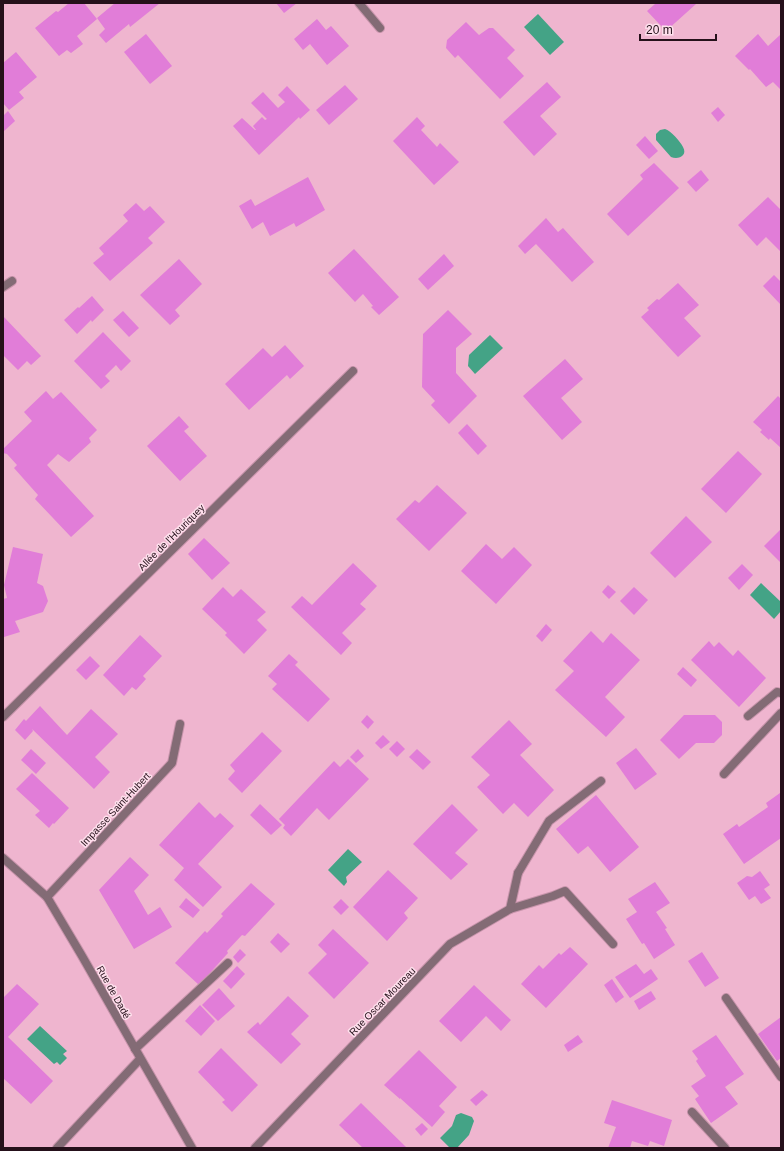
<svg xmlns="http://www.w3.org/2000/svg" width="784" height="1151" font-family="Arial,sans-serif">
	<style>
		.water { fill: #44a386 }
		.building { fill: #e17dd8 }
		.lines { fill: none; stroke-linecap: round; stroke-linejoin: round }
		.service-casing { stroke: #c794ab; stroke-width: 10 }
		.minor-casing { stroke: #c794ab; stroke-width: 10 }
		.service { stroke: #836b75; stroke-width: 8 }
		.minor { stroke: #836b75; stroke-width: 8 }
		.labels { text-anchor: middle; stroke-width: 3; stroke-linejoin: round; paint-order: stroke }
		.street-label { font-size: 10px; fill: #25101a; stroke: #fedfec }
	</style>
	<rect width="100%" height="100%" fill="#efb5cf"/>
	<g class="water">
		<path d="M538,14L564,42L550,55L524,27Z"/>
		<path d="M665,129C671,131 680,141 683,147C688,156 678,160 671,157L656,140V134L660,130Z"/>
		<path d="M490,335L503,348L475,374L468,366L469,355Z"/>
		<path d="M761,583L781,602V611L774,619L750,595Z"/>
		<path d="M348,849L362,862L346,877L347,882L344,886L328,870Z"/>
		<path d="M40,1026L67,1051L63,1054L67,1058L60,1065L57,1062L54,1064L27,1039Z"/>
		<path d="M461,1113L472,1117L474,1121L469,1135L457,1148H450L440,1138L452,1126L456,1115Z"/>
	</g>
	<g class="building">
		<path d="M69,3H84L97,19L77,36L83,44L71,53L67,50L59,56L35,28L56,11L58,12Z"/>
		<path d="M115,3H160L130,27L129,24L106,43L99,35L105,29L97,18Z"/>
		<path d="M276,3H297L284,13Z"/>
		<path d="M654,3H695L696,4L666,31L647,11L655,4Z"/>
		<path d="M317,19L326,30L331,26L349,46L327,65L310,44L303,50L294,39Z"/>
		<path d="M466,22L479,35L489,28H493L515,50L507,58L524,76L500,99L458,55L455,58L446,48L447,40Z"/>
		<path d="M146,34L172,66L150,84L124,52Z"/>
		<path d="M758,34L768,46L780,35L781,36V90L773,82L766,87L750,69L749,70L735,56Z"/>
		<path d="M16,52L37,77L19,92L24,98L9,110L3,103V63Z"/>
		<path d="M547,82L561,97L540,116L557,134L534,156L503,122Z"/>
		<path d="M345,85L358,99L329,125L316,110Z"/>
		<path d="M287,86L310,110L300,119L299,117L259,155L233,126L242,118L255,130H256L253,126L262,117L265,120L267,119L251,103L263,92L278,108L285,102L278,95Z"/>
		<path d="M718,107L725,115L718,122L711,113Z"/>
		<path d="M8,111L15,121L3,132V114L4,115Z"/>
		<path d="M417,117L425,126L421,130L437,147L440,143L459,162L434,185L393,141Z"/>
		<path d="M645,136L658,151L649,159L636,145Z"/>
		<path d="M654,163L679,188L628,236L607,214L643,179L640,175Z"/>
		<path d="M701,170L709,180L696,192L687,182Z"/>
		<path d="M308,177L325,210L296,227L294,223L270,236L263,222L252,229L239,206L251,199L255,206Z"/>
		<path d="M768,197L781,210V252L766,237L757,246L738,225Z"/>
		<path d="M136,203L144,211L150,206L165,222L148,238L153,243L110,281L93,263L104,254L99,248L128,221L123,215Z"/>
		<path d="M546,218L558,232L563,228L594,262L572,282L536,244L525,254L518,246Z"/>
		<path d="M354,249L399,297L379,315L371,307L373,306L363,294L355,302L328,273Z"/>
		<path d="M444,254L454,266L428,290L418,279Z"/>
		<path d="M179,259L202,284L175,310L180,316L170,325L140,295Z"/>
		<path d="M774,275L781,282V305L763,286Z"/>
		<path d="M678,283L699,305L684,318L701,336L678,357L641,317L649,310L647,308L657,299L659,300Z"/>
		<path d="M92,296L104,310L92,322L91,320L77,334L64,320L78,307L79,308Z"/>
		<path d="M448,310L472,334L456,348V373L477,396L449,424L431,405L435,401L422,387L423,334Z"/>
		<path d="M123,311L139,328L129,337L113,320Z"/>
		<path d="M3,316L41,356L31,365L27,361L18,370L3,355Z"/>
		<path d="M103,332L131,361L121,371L116,365L105,376L110,381L101,389L74,361Z"/>
		<path d="M285,345L304,366L290,379L287,375L249,410L225,384L263,348L272,357Z"/>
		<path d="M565,359L583,379L561,398L582,422L562,440L523,396Z"/>
		<path d="M46,391L53,399L61,392L97,430L89,438L91,442L69,462L58,454L47,465L94,516L71,537L35,499L38,495L14,468L17,465L7,454L3,453V449L32,421L24,412Z"/>
		<path d="M778,396L781,399V448L770,438L769,440L760,432L762,430L753,422Z"/>
		<path d="M179,416L189,427L184,431L207,456L180,481L147,446Z"/>
		<path d="M467,424L487,446L478,455L458,433Z"/>
		<path d="M738,451L762,474L726,513L701,489Z"/>
		<path d="M437,485L467,513L429,551L396,519L415,500L419,503Z"/>
		<path d="M686,516L712,542L675,578L650,553Z"/>
		<path d="M781,529V563L764,546Z"/>
		<path d="M204,538L230,563L212,580L188,554Z"/>
		<path d="M486,544L502,559L514,547L532,565L496,604L461,571Z"/>
		<path d="M13,547L43,554L37,583L43,586L48,601L43,612L15,621L20,632L4,637L3,633V599L7,598L4,585Z"/>
		<path d="M353,563L377,586L360,604L366,609L342,633L352,643L341,655L291,607L302,596L312,605Z"/>
		<path d="M742,564L753,575L739,590L728,578Z"/>
		<path d="M608,585L616,592L609,599L602,592Z"/>
		<path d="M223,587L233,597L241,589L266,612L257,620L267,630L244,654L225,635L227,633L202,609Z"/>
		<path d="M634,587L648,600L634,615L620,601Z"/>
		<path d="M546,624L552,630L542,642L536,636Z"/>
		<path d="M591,631L603,643L611,633L640,660L605,697L625,717L606,737L555,690L574,671L563,661Z"/>
		<path d="M140,635L162,656L143,676L146,679L136,690L132,687L124,696L103,675Z"/>
		<path d="M709,641L714,647L719,642L733,656L738,650L766,678L739,707L691,660Z"/>
		<path d="M289,654L298,662L295,665L330,699L308,722L272,689L277,684L268,676Z"/>
		<path d="M90,656L100,666L86,680L76,670Z"/>
		<path d="M683,667L697,680L691,687L677,674Z"/>
		<path d="M40,706L67,735L91,709L118,734L95,757L110,772L94,789L32,729L33,731L25,740L15,730L24,719L26,721Z"/>
		<path d="M367,715L374,722L368,729L361,722Z"/>
		<path d="M684,715H715L722,722V735L714,743H696L679,759L660,740Z"/>
		<path d="M509,720L532,744L520,755L554,790L528,817L514,803L503,814L477,787L490,775L471,757Z"/>
		<path d="M262,732L282,751L242,793L228,779L235,771L230,765Z"/>
		<path d="M383,735L390,742L381,749L375,743Z"/>
		<path d="M397,741L405,749L397,757L389,749Z"/>
		<path d="M636,748L657,774L635,790L616,763Z"/>
		<path d="M31,749L46,763L36,774L21,760Z"/>
		<path d="M358,749L364,756L356,763L350,757Z"/>
		<path d="M417,749L431,762L423,770L409,757Z"/>
		<path d="M348,759L369,779L329,820L317,808L291,836L283,828L285,825L279,819L334,761L340,767Z"/>
		<path d="M32,773L69,808L54,824L53,823L49,828L35,815L40,811L16,789Z"/>
		<path d="M780,793L781,795V838L744,864L723,834L737,824L739,827L768,807L766,803Z"/>
		<path d="M596,795L639,847L610,872L588,846L578,854L556,829Z"/>
		<path d="M199,802L215,818L220,813L234,826L198,864L222,887L203,907L174,880L184,868L159,845Z"/>
		<path d="M260,804L282,825L271,835L250,815Z"/>
		<path d="M452,804L478,830L455,853L468,864L451,880L413,844Z"/>
		<path d="M130,857L149,875L134,891L148,915L160,907L172,927L134,949L99,890Z"/>
		<path d="M388,870L418,898L404,913L408,918L387,941L353,907Z"/>
		<path d="M760,871L770,885L764,889L771,898L761,904L755,896L749,900L737,883L747,876L752,877Z"/>
		<path d="M655,882L670,903L656,912L667,928L665,929L675,945L654,959L644,943L642,944L626,919L637,912L628,899Z"/>
		<path d="M251,883L275,904L245,936L242,935L227,951L228,953L199,985L175,963L205,931L207,933L223,916L221,914Z"/>
		<path d="M186,898L200,910L193,918L179,907Z"/>
		<path d="M341,899L349,907L341,915L333,907Z"/>
		<path d="M333,929L369,963L334,999L308,973L327,954L318,945Z"/>
		<path d="M278,933L290,944L281,953L270,942Z"/>
		<path d="M570,947L588,964L546,1008L521,984L539,965L543,969L559,953L561,955Z"/>
		<path d="M240,949L246,955L238,963L233,957Z"/>
		<path d="M702,952L719,978L705,987L688,961Z"/>
		<path d="M636,964L644,974L651,969L658,979L630,998L615,977Z"/>
		<path d="M237,966L245,974L231,989L223,981Z"/>
		<path d="M612,979L624,997L616,1003L604,985Z"/>
		<path d="M17,984L39,1004L8,1037L53,1081L31,1104L3,1078V998Z"/>
		<path d="M474,985L511,1020L501,1031L486,1016L461,1042L439,1021Z"/>
		<path d="M219,988L235,1006L218,1021L202,1005Z"/>
		<path d="M651,991L656,999L639,1010L634,1001Z"/>
		<path d="M288,996L309,1016L291,1034L301,1044L281,1064L247,1032L258,1022L260,1025Z"/>
		<path d="M200,1005L215,1021L201,1036L185,1021Z"/>
		<path d="M781,1017V1058L777,1061L758,1034Z"/>
		<path d="M578,1035L583,1042L568,1052L564,1045Z"/>
		<path d="M716,1035L744,1074L725,1087L738,1104L711,1123L695,1099L699,1096L691,1086L706,1076L696,1061L698,1059L692,1051Z"/>
		<path d="M221,1048L258,1085L232,1112L222,1102L225,1100L198,1072Z"/>
		<path d="M419,1050L457,1087L439,1106L445,1112L432,1127L400,1098V1099L384,1085Z"/>
		<path d="M482,1090L488,1095L476,1106L470,1100Z"/>
		<path d="M612,1100L672,1120L664,1146L650,1141L648,1146L632,1141L630,1148H608L616,1127L604,1123Z"/>
		<path d="M361,1103L407,1148H363L339,1125Z"/>
		<path d="M422,1123L428,1129L421,1136L415,1129Z"/>
	</g>
	<g class="lines">
		<g class="service-casing">
			<g id="service">
				<path d="M748,716L777,692L781,693"/>
				<path d="M724,774L781,713"/>
				<path d="M518,873L549,821L601,781"/>
				<path d="M510,909L553,896L565,891L613,944"/>
				<path d="M726,998L781,1077"/>
				<path d="M135,1049L228,963"/>
				<path d="M692,1112L725,1148"/>
				<path d="M57,1148L140,1059"/>
			</g>
		</g>
		<g class="minor-casing">
			<g id="minor">
				<path d="M359,3L380,28"/>
				<path d="M3,287L12,281"/>
				<path d="M3,717L353,371"/>
				<path d="M3,858L47,897L82,956L192,1148"/>
				<path d="M47,897L172,763L180,724"/>
				<path d="M255,1148L450,944L510,909L518,873"/>
			</g>
		</g>
		<use href="#service" class="service"/>
		<use href="#minor" class="minor"/>
	</g>
	<g class="labels">
		<g class="street-label">
			<text transform="translate(171 537) rotate(-45)" y="4">Allée de l'Houriquey</text>
			<text transform="translate(115 809) rotate(-47)" y="4">Impasse Saint-Hubert</text>
			<text transform="translate(114 992) rotate(61)" y="4">Rue de Dadé</text>
			<text transform="translate(382 1001) rotate(-46)" y="4">Rue Oscar Moureau</text>
		</g>
	</g>
	<rect width="784" height="1151" fill="none" stroke="#25101a" stroke-width="8"/>
	<path d="M640 34v6h76v-6" fill="none" stroke="#25101a" stroke-width="2"/>
	<text x="646" y="34" font-size="12" fill="#25101a" stroke="#fedfec" stroke-width="3" paint-order="stroke">20 m</text>
</svg>
